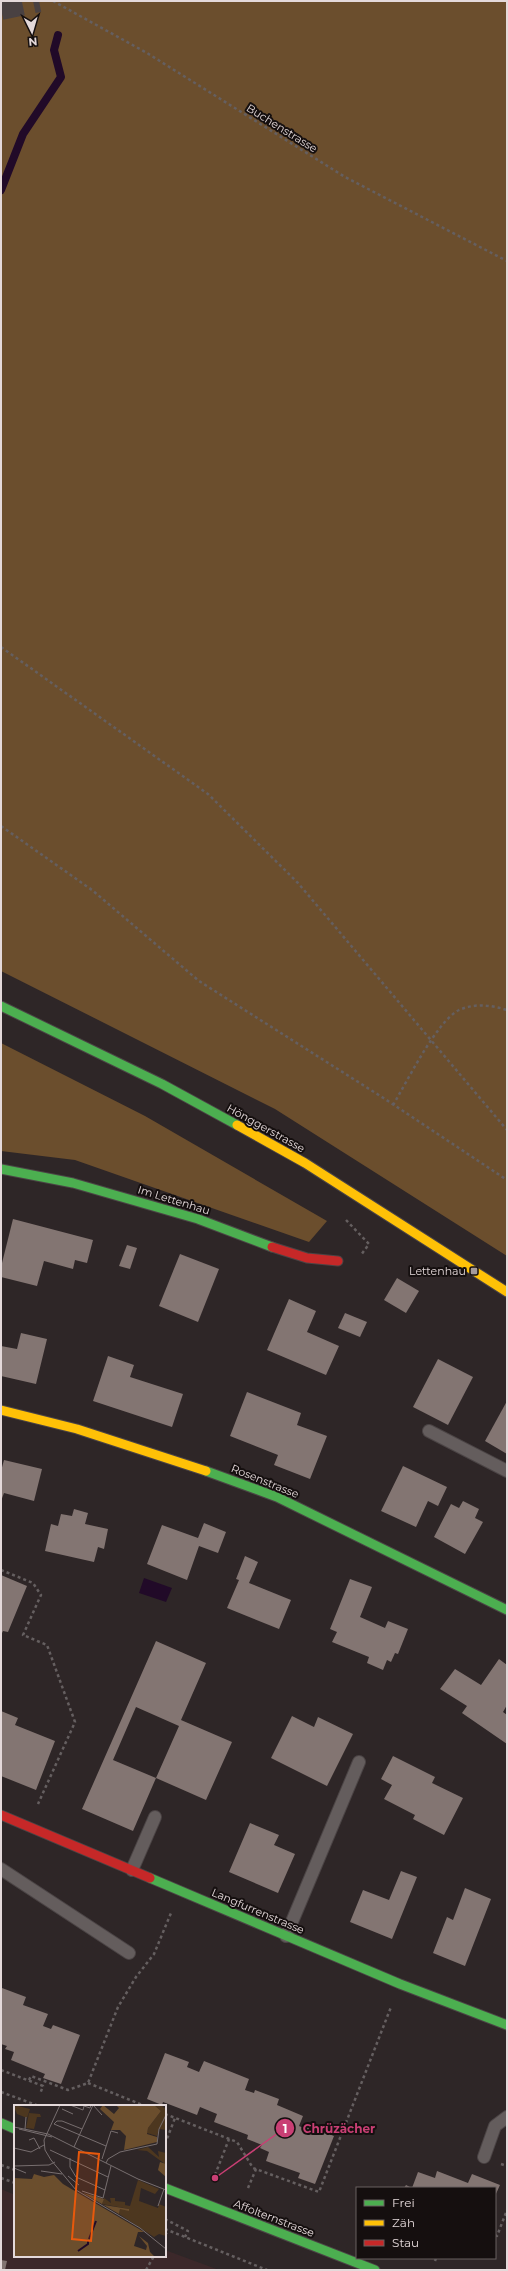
<svg xmlns="http://www.w3.org/2000/svg" width="508" height="2271" font-family="Montserrat,sans-serif">
	<style>
		.built { fill: #3c282a }
		.forest { fill: #6b4e2d }
		.water { fill: #210a28 }
		.lines { fill: none; stroke-linecap: round; stroke-linejoin: round }
		.stream { stroke: #210a28; stroke-width: 8 }
		.building { fill: #837572; fill-rule: evenodd }
		.highway-tunnel { stroke: #494142; stroke-width: 22; stroke-dasharray: 22 11; stroke-linecap: butt }
		.lane-casing { stroke: #4b4445; stroke-width: 14 }
		.fast-casing { stroke: #4b4445; stroke-width: 11 }
		.slow-casing { stroke: #4b4445; stroke-width: 11 }
		.jam-casing { stroke: #4b4445; stroke-width: 11 }
		.path { stroke: #655f60; stroke-width: 2.5; stroke-dasharray: 3 3; stroke-linecap: butt }
		.lane { stroke: #645d5d; stroke-width: 12 }
		.fast { stroke: #4caf50; stroke-width: 9 }
		.slow { stroke: #ffc107; stroke-width: 9 }
		.jam { stroke: #c62828; stroke-width: 9 }
		.poi-dot { fill: #a49a9b; stroke: #150f0f; stroke-width: 1.5 }
		.labels { text-anchor: middle; stroke-width: 4; stroke-linejoin: round; paint-order: stroke }
		.street-label { font-size: 11px; fill: #e4d9da; stroke: #150f0f }
		.poi-label { font-size: 11px; fill: #e4d9da; stroke: #150f0f; text-anchor: end }
		.inset-river { fill: none; stroke: #210a28; stroke-width: 2 }
		.inset-road { fill: none; stroke: #776e6f; stroke-width: 1 }
		.view { fill: #e8590c; fill-opacity: 0.15; stroke: #e8590c; stroke-width: 2 }
		.inset-edge { fill: none; stroke: #e4d9da; stroke-width: 2 }
		.leader { fill: none; stroke: #c93f74; stroke-width: 1.5 }
		.callout-dot { fill: #c93f74; stroke: #150f0f; stroke-width: 1.5 }
		.mark-label { font-size: 12px; text-anchor: middle; font-weight: bold; fill: #fff }
		.callout-label { font-size: 12px; text-anchor: middle; font-weight: bold; fill: #c93f74; stroke: #150f0f; stroke-width: 4; stroke-linejoin: round; paint-order: stroke }
	</style>
	<rect width="100%" height="100%" fill="#2e2627"/>
	<path class="built" d="M1,2189L15,2195V2256H165V2250L219,2270H1Z"/>
	<g class="forest">
		<path d="M1,1H507V1256L275,1109L1,971Z"/>
		<path d="M1,1043L145,1116L327,1221L309,1242L75,1160L1,1151Z"/>
	</g>
	<path class="water" d="M144,1578L172,1588L166,1602L139,1593Z"/>
	<g class="lines">
		<path class="stream" d="M1,190L23,134L61,77L54,50L58,35"/>
	</g>
	<g class="building">
		<path d="M13,1219L93,1240L87,1263L75,1260L73,1269L44,1261L37,1286L1,1277V1267Z"/>
		<path d="M127,1245L137,1248L130,1269L119,1266Z"/>
		<path d="M180,1254L219,1269L198,1322L159,1306Z"/>
		<path d="M397,1278L419,1291L406,1313L384,1300Z"/>
		<path d="M289,1299L316,1311L307,1332L339,1346L326,1375L267,1350Z"/>
		<path d="M345,1313L367,1322L360,1337L338,1328Z"/>
		<path d="M21,1333L47,1339L36,1384L1,1376V1346L17,1349Z"/>
		<path d="M108,1356L134,1365L130,1377L183,1394L172,1427L93,1401Z"/>
		<path d="M438,1359L473,1377L448,1425L413,1407Z"/>
		<path d="M247,1392L301,1413L297,1425L327,1436L310,1479L274,1465L278,1455L230,1436Z"/>
		<path d="M507,1401V1454L485,1441Z"/>
		<path d="M4,1460L42,1469L34,1501L4,1493L1,1501V1471Z"/>
		<path d="M403,1466L447,1487L438,1506L428,1501L416,1527L381,1511Z"/>
		<path d="M463,1501L479,1509L475,1518L483,1522L465,1554L434,1537L451,1504L459,1508Z"/>
		<path d="M74,1509L88,1513L85,1524L108,1529L104,1549L98,1547L94,1562L45,1551L51,1524L58,1526L61,1514L72,1516Z"/>
		<path d="M204,1523L226,1532L218,1553L199,1546L187,1580L147,1564L162,1525L198,1538Z"/>
		<path d="M245,1556L258,1562L249,1583L291,1600L279,1629L227,1608L239,1580L236,1579Z"/>
		<path d="M1,1575L27,1586L8,1632L3,1631L1,1635Z"/>
		<path d="M350,1579L372,1587L360,1617L385,1628L388,1621L408,1629L398,1654L395,1653L391,1662L387,1660L383,1670L367,1663L369,1657L332,1642L337,1632L330,1629Z"/>
		<path d="M156,1641L206,1663L181,1720L232,1742L206,1800L156,1778L133,1831L82,1809ZM136,1707L179,1726L156,1778L113,1760Z"/>
		<path d="M499,1659L507,1665V1705L503,1712L507,1715V1744L462,1713L467,1706L440,1689L455,1669L481,1685Z"/>
		<path d="M1,1711L18,1718L15,1725L55,1741L36,1790L1,1776Z"/>
		<path d="M292,1716L314,1727L318,1717L353,1734L327,1786L271,1758Z"/>
		<path d="M393,1756L435,1777L432,1783L463,1798L444,1835L413,1819L415,1815L384,1799L392,1785L381,1779Z"/>
		<path d="M250,1823L279,1835L274,1845L295,1854L278,1893L229,1872Z"/>
		<path d="M401,1871L417,1877L392,1939L350,1922L363,1890L389,1900Z"/>
		<path d="M465,1888L491,1899L465,1966L433,1953L447,1917L453,1920Z"/>
		<path d="M2,1988L26,1997L23,2005L48,2014L43,2026L51,2029L53,2025L80,2035L61,2084L43,2078L45,2074L11,2060L14,2052L5,2049L7,2046L1,2044Z"/>
		<path d="M165,2053L189,2062L187,2067L199,2072L204,2061L249,2079L245,2090L254,2093L255,2090L279,2099L277,2105L303,2116L299,2126L306,2129L308,2126L334,2136L315,2184L298,2178L300,2173L266,2161L269,2152L260,2148L262,2145L247,2139L248,2135L214,2122L217,2114L200,2107L197,2115L163,2102L162,2105L147,2099Z"/>
		<path d="M437,2171L468,2183L472,2174L500,2185L495,2196V2188H404L406,2185L412,2188L418,2172L435,2178Z"/>
		<path d="M1,2260L7,2261L5,2270H1Z"/>
	</g>
	<g class="lines">
		<path class="highway-tunnel" d="M1,9L39,1"/>
		<g class="lane-casing">
			<g id="lane">
				<path d="M429,1431L507,1471"/>
				<path d="M1,1869L129,1953"/>
				<path d="M132,1870L155,1817"/>
				<path d="M286,1936L359,1762"/>
				<path d="M484,2157L495,2126L507,2117"/>
			</g>
		</g>
		<g class="fast-casing">
			<g id="fast">
				<path d="M1,1006L162,1084L237,1125"/>
				<path d="M1,1169L73,1183L198,1219L272,1247"/>
				<path d="M206,1471L277,1497L507,1610"/>
				<path d="M150,1878L400,1984L507,2025"/>
				<path d="M1,2123L15,2129"/>
				<path d="M165,2188L375,2270"/>
			</g>
		</g>
		<g class="slow-casing">
			<g id="slow">
				<path d="M237,1125L305,1163L507,1292"/>
				<path d="M1,1410L77,1429L206,1471"/>
			</g>
		</g>
		<g class="jam-casing">
			<g id="jam">
				<path d="M272,1247L307,1258L338,1261"/>
				<path d="M1,1815L150,1878"/>
			</g>
		</g>
		<g class="path">
			<path d="M53,1L147,53L345,177L507,261"/>
			<path d="M1,647L208,794L298,883L507,1130"/>
			<path d="M1,826L92,890L199,981L385,1099L507,1180"/>
			<path d="M393,1105C407,1082 436,1022 459,1010C475,1003 491,1005 507,1010"/>
			<path d="M346,1220L369,1244L361,1255"/>
			<path d="M1,1570L33,1583L41,1595L23,1635L47,1645L75,1722L38,1804"/>
			<path d="M1,2070L43,2086L40,2094"/>
			<path d="M29,2080L31,2076L68,2090L88,2083L118,2007L136,1977L154,1954L171,1913"/>
			<path d="M88,2083L145,2106"/>
			<path d="M1,2092L39,2106"/>
			<path d="M165,2114L237,2142L253,2168L319,2192L391,2007"/>
			<path d="M165,2144L175,2118"/>
			<path d="M501,2164L507,2166"/>
			<path d="M1,2165L15,2170"/>
			<path d="M215,2175L229,2139"/>
			<path d="M1,2178L15,2183"/>
			<path d="M248,2188L256,2169"/>
			<path d="M165,2219L188,2231L185,2237"/>
			<path d="M165,2229L267,2270"/>
			<path d="M165,2235L168,2231"/>
			<path d="M495,2235L497,2236L507,2210"/>
			<path d="M435,2261L436,2258"/>
			<path d="M146,2270L154,2256"/>
		</g>
		<use href="#lane" class="lane"/>
		<use href="#fast" class="fast"/>
		<use href="#slow" class="slow"/>
		<use href="#jam" class="jam"/>
	</g>
	<rect class="poi-dot" x="470" y="1267" width="8" height="8" rx="2"/>
	<g class="labels">
		<g class="street-label">
			<text transform="translate(282 128) rotate(32)" y="4">Buchenstrasse</text>
			<text transform="translate(266 1128) rotate(29)" y="4">Hönggerstrasse</text>
			<text transform="translate(174 1200) rotate(17)" y="4">Im Lettenhau</text>
			<text transform="translate(265 1481) rotate(22)" y="4">Rosenstrasse</text>
			<text transform="translate(258 1911) rotate(23)" y="4">Langfurrenstrasse</text>
			<text transform="translate(274 2218) rotate(21)" y="4">Affolternstrasse</text>
		</g>
		<g class="poi-label">
			<text x="466" y="1275">Lettenhau</text>
		</g>
	</g>
	<g transform="translate(14 2105)">
		<rect width="152" height="152" fill="#2e2627"/>
		<path d="M140,0H152L148,2L152,3V25L145,24L143,31L133,28L134,23L147,6ZM4,1L16,4L13,13L3,9L0,2ZM15,8L26,9L27,12H23L20,24L12,23ZM134,42L145,52L144,46L152,48L151,59L133,46L123,45ZM124,75L145,84L141,89L127,83L125,96L144,103L145,99L152,102V131L145,129L140,132L105,109L106,104H115L88,99L90,93L97,98L96,93H101V96L111,97V100L116,101Z" fill="#4d371f"/>
		<path d="M89,0L100,9L105,3L102,0H140L147,6L134,23L133,29L143,32V37L110,45L112,31L106,25H97L100,17L86,4ZM146,57L152,59V72L144,65ZM20,69L30,72L40,70L49,79L130,127H124L120,141L132,145L133,141L125,131L134,138L136,147L141,152H0V73L18,74ZM69,88L90,94L88,99L90,100L115,104V106L106,104L105,109Z" fill="#6b4e2d"/>
		<path class="inset-river" d="M75,134L82,116M64,146L74,139V136"/>
		<path class="inset-road" d="M46,0L30,35L31,45L37,55L62,85L126,123L152,144M56,0L69,5L70,1L76,3L77,0M48,4L59,9M0,22L34,29L124,74L152,85M5,24L38,32M11,24L12,12M68,24L48,16H43L40,19L92,41M15,35L20,33L26,44M60,42L79,0L88,10M0,43L17,47L30,40M36,45L94,72M56,53V62L62,72L91,85M88,54L97,26L104,28M92,58L94,54L106,47L143,39L145,24L152,10M0,61L35,60L41,57M0,63L12,68M27,66L48,69M54,71L65,80M68,86L89,93L97,61M144,101L150,84"/>
		<path class="view" d="M65,47L85,49L77,136L58,134Z"/>
		<rect width="152" height="152" class="inset-edge"/>
	</g>
	<path class="leader" d="M215 2178L285 2128"/>
	<g class="callout-dot">
		<circle cx="215" cy="2178" r="4"/>
		<circle cx="285" cy="2128" r="10"/>
	</g>
	<g class="mark-label">
		<text x="285" y="2133">1</text>
	</g>
	<g class="callout-label">
		<text x="339" y="2133">Chrüzächer</text>
	</g>
	<rect width="508" height="2271" fill="none" stroke="#e4d9da" stroke-width="4"/>
	<rect x="356" y="2187" width="140" height="72" fill="#150f0f" stroke="#686060"/>
	<rect x="364" y="2200" width="20" height="6" fill="#4caf50" stroke="#686060"/>
	<text x="392" y="2207" font-size="12" fill="#e4d9da">Frei</text>
	<rect x="364" y="2220" width="20" height="6" fill="#ffc107" stroke="#686060"/>
	<text x="392" y="2227" font-size="12" fill="#e4d9da">Zäh</text>
	<rect x="364" y="2240" width="20" height="6" fill="#c62828" stroke="#686060"/>
	<text x="392" y="2247" font-size="12" fill="#e4d9da">Stau</text>
	<g transform="translate(32 32) rotate(175)" stroke="#150f0f" stroke-width="3" paint-order="stroke">
	<path d="M0-3L7 15L0 10L-7 15Z" fill="#e4d9da"/>
	<text y="-6" font-size="11" font-weight="bold" text-anchor="middle" fill="#e4d9da">N</text>
	</g>
</svg>
